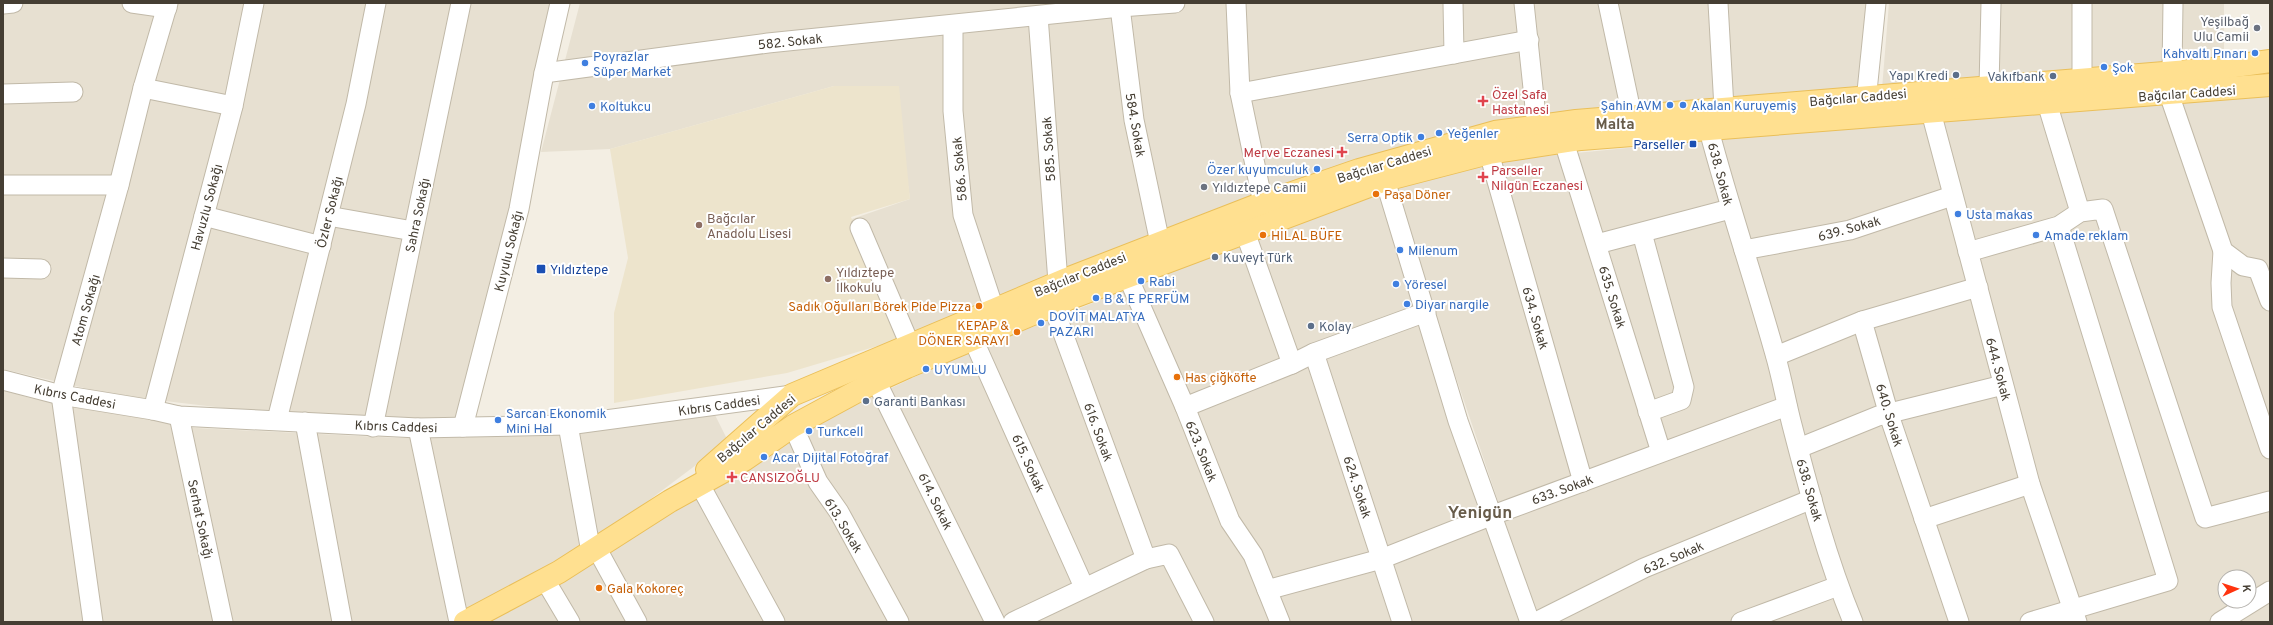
<svg xmlns="http://www.w3.org/2000/svg" width="2273" height="625" font-family="Overpass,sans-serif">
	<style>
		.residential { fill: #e7e0d1; fill-rule: evenodd }
		.education { fill: #ede4cc }
		.lines { fill: none; stroke-linecap: round; stroke-linejoin: round }
		.minor-casing { stroke: #c1b9a8; stroke-width: 21 }
		.major-casing { stroke: #eabf59; stroke-width: 24 }
		.minor { stroke: #fff; stroke-width: 19 }
		.major { stroke: #ffe090; stroke-width: 22 }
		.worship-dot { fill: #6b7280; stroke: #fff; stroke-width: 1.5 }
		.shop-dot { fill: #3f7fe0; stroke: #fff; stroke-width: 1.5 }
		.service-dot { fill: #5c6f8a; stroke: #fff; stroke-width: 1.5 }
		.health-dot { fill: #e0444e; stroke: #fff; stroke-width: 1.5 }
		.transit-dot { fill: #1a4fb4; stroke: #fff; stroke-width: 1.5 }
		.food-dot { fill: #e8710a; stroke: #fff; stroke-width: 1.5 }
		.education-dot { fill: #8d6e63; stroke: #fff; stroke-width: 1.5 }
		.labels { text-anchor: middle; stroke-width: 4; stroke-linejoin: round; paint-order: stroke }
		.worship-label { font-size: 13px; fill: #5b616d; stroke: #fff; text-anchor: end }
		.street-label { font-size: 13px; fill: #453e33; stroke: #fff }
		.shop-label { font-size: 13px; fill: #366cbe; stroke: #fff; text-anchor: start }
		.service-label { font-size: 13px; fill: #4e5e75; stroke: #fff; text-anchor: start }
		.health-label { font-size: 13px; fill: #be3a42; stroke: #fff; text-anchor: start }
		.transit-label { font-size: 13px; fill: #164399; stroke: #fff; text-anchor: end }
		.food-label { font-size: 13px; fill: #c56008; stroke: #fff; text-anchor: start }
		.education-label { font-size: 13px; fill: #785e54; stroke: #fff; text-anchor: start }
		.quarter-label { font-size: 15px; font-weight: bold; fill: #685c4a; stroke: #fff }
		.district-label { font-size: 17px; font-weight: bold; fill: #685c4a; stroke: #fff }
	</style>
	<rect width="100%" height="100%" fill="#f3eee3"/>
	<g class="residential">
		<path d="M3,3H552L524,151L459,420L267,413L114,395L3,369Z"/>
		<path d="M580,3H1868L1859,89L1519,121L901,339L852,219L910,199L906,171L834,86L610,149L541,152Z"/>
		<path d="M1889,3H2224V56L2192,64L1882,89Z"/>
		<path d="M2270,92V622H1539L1444,342L1395,186L1515,159L1864,125ZM2225,577H2249V601H2225Z"/>
		<path d="M1381,189L1456,442L1519,622H486L540,595L813,425L959,356Z"/>
		<path d="M3,390L30,398L196,428L399,438L542,436L714,413L728,441L636,510L552,568L445,622H3Z"/>
	</g>
	<path class="education" d="M834,86H899L910,199L851,217L901,339L787,373L614,403V313L628,258L610,149Z"/>
	<g class="lines">
		<g class="minor-casing">
			<g id="minor">
				<path d="M132,3L167,8"/>
				<path d="M1236,3L1240,93L1263,203"/>
				<path d="M1453,3L1454,54"/>
				<path d="M1524,3L1537,126"/>
				<path d="M1608,3L1632,116"/>
				<path d="M1718,3L1724,108"/>
				<path d="M3,4L13,3"/>
				<path d="M1120,7L1134,120L1160,243"/>
				<path d="M1038,16L1058,282"/>
				<path d="M953,25V111L963,215L994,309"/>
				<path d="M2172,72L2173,3"/>
				<path d="M544,73L768,43L1120,7L1175,3"/>
				<path d="M2082,79V3"/>
				<path d="M1989,87L1991,3"/>
				<path d="M143,88L233,106"/>
				<path d="M1240,93L1529,40"/>
				<path d="M3,94L73,92"/>
				<path d="M2169,94L2223,251L2243,266L2258,269L2270,301"/>
				<path d="M2047,103L2080,212"/>
				<path d="M1865,111L1876,3"/>
				<path d="M1931,112L2030,484L2077,622"/>
				<path d="M1709,130C1729,206 1754,279 1775,354C1782,378 1786,402 1792,425C1809,491 1827,559 1853,622"/>
				<path d="M1564,142L1661,452"/>
				<path d="M1489,153L1583,482"/>
				<path d="M1385,180L1458,421L1530,622"/>
				<path d="M3,185H119"/>
				<path d="M204,216L321,246"/>
				<path d="M328,216L413,231"/>
				<path d="M860,228L910,345"/>
				<path d="M1245,232L1292,364"/>
				<path d="M1642,233L1684,387L1681,400L1648,412"/>
				<path d="M1597,244L1730,209"/>
				<path d="M1744,250L1850,230L1952,196"/>
				<path d="M2223,251L2221,283L2222,307L2270,449"/>
				<path d="M1968,252L2059,226L2080,212L2103,209L2205,518L2270,501"/>
				<path d="M3,268L41,269"/>
				<path d="M1128,277L1185,407L1230,521L1253,555L1280,622"/>
				<path d="M1053,306L1146,559"/>
				<path d="M973,339L1084,587"/>
				<path d="M1314,353L1402,622"/>
				<path d="M1776,356L1862,321"/>
				<path d="M3,380L61,395L153,410L179,416L418,428L568,425L792,395"/>
				<path d="M876,381L995,622"/>
				<path d="M1185,407L1292,364L1314,353L1426,312"/>
				<path d="M153,410L233,106L254,3"/>
				<path d="M179,416L223,622"/>
				<path d="M277,420L356,104L376,3"/>
				<path d="M305,422L342,622"/>
				<path d="M568,425L591,552"/>
				<path d="M793,426L818,482L839,512L899,622"/>
				<path d="M373,427L461,3"/>
				<path d="M463,427L519,209L544,73L560,3"/>
				<path d="M418,428L459,622"/>
				<path d="M1799,448L1878,416L2003,385"/>
				<path d="M700,485L775,622"/>
				<path d="M1924,519L2030,484"/>
				<path d="M597,549L637,622"/>
				<path d="M545,580L570,622"/>
				<path d="M1267,590L1381,559L1493,515L1787,406"/>
				<path d="M93,622L61,395L119,185L143,88L168,3"/>
				<path d="M1013,622L1146,559L1169,554L1204,622"/>
				<path d="M1536,622L1644,568L1812,499"/>
				<path d="M1741,622L1838,586"/>
				<path d="M1959,622L1889,415L1862,321L1978,287"/>
				<path d="M2030,622L2168,581L2059,226"/>
				<path d="M2220,622L2270,591"/>
			</g>
		</g>
		<g class="major-casing">
			<g id="major">
				<path d="M707,470L792,395L1067,279L1263,203L1359,170L1495,132L1576,121L2213,69L2270,61"/>
				<path d="M465,622L559,572L670,501L744,460L793,426L876,381L907,367L1068,299L1385,180L1489,153L1581,139L2270,85"/>
			</g>
		</g>
		<use href="#minor" class="minor"/>
		<use href="#major" class="major"/>
	</g>
	<g class="worship-dot">
		<circle cx="2257" cy="28" r="4"/>
		<circle cx="1204" cy="187" r="4"/>
	</g>
	<g class="shop-dot">
		<circle cx="2255" cy="53" r="4"/>
		<circle cx="585" cy="63" r="4"/>
		<circle cx="2104" cy="67" r="4"/>
		<circle cx="1670" cy="105" r="4"/>
		<circle cx="1683" cy="105" r="4"/>
		<circle cx="592" cy="106" r="4"/>
		<circle cx="1439" cy="133" r="4"/>
		<circle cx="1421" cy="137" r="4"/>
		<circle cx="1317" cy="169" r="4"/>
		<circle cx="1958" cy="214" r="4"/>
		<circle cx="2036" cy="235" r="4"/>
		<circle cx="1400" cy="250" r="4"/>
		<circle cx="1141" cy="281" r="4"/>
		<circle cx="1396" cy="284" r="4"/>
		<circle cx="1096" cy="298" r="4"/>
		<circle cx="1407" cy="304" r="4"/>
		<circle cx="1041" cy="323" r="4"/>
		<circle cx="926" cy="369" r="4"/>
		<circle cx="498" cy="420" r="4"/>
		<circle cx="809" cy="431" r="4"/>
		<circle cx="764" cy="457" r="4"/>
	</g>
	<g class="service-dot">
		<circle cx="1956" cy="75" r="4"/>
		<circle cx="2053" cy="76" r="4"/>
		<circle cx="1215" cy="257" r="4"/>
		<circle cx="1311" cy="326" r="4"/>
		<circle cx="866" cy="401" r="4"/>
	</g>
	<g class="health-dot">
		<path d="M1481 95h4v4h4v4h-4v4h-4v-4h-4v-4h4z"/>
		<path d="M1340 146h4v4h4v4h-4v4h-4v-4h-4v-4h4z"/>
		<path d="M1481 171h4v4h4v4h-4v4h-4v-4h-4v-4h4z"/>
		<path d="M730 471h4v4h4v4h-4v4h-4v-4h-4v-4h4z"/>
	</g>
	<g class="transit-dot">
		<rect x="1689" y="140" width="8" height="8" rx="2"/>
		<rect x="536" y="264" width="10" height="10" rx="2"/>
	</g>
	<g class="food-dot">
		<circle cx="1376" cy="194" r="4"/>
		<circle cx="1263" cy="235" r="4"/>
		<circle cx="979" cy="306" r="4"/>
		<circle cx="1017" cy="332" r="4"/>
		<circle cx="1177" cy="377" r="4"/>
		<circle cx="599" cy="588" r="4"/>
	</g>
	<g class="education-dot">
		<circle cx="699" cy="225" r="4"/>
		<circle cx="828" cy="279" r="4"/>
	</g>
	<g class="labels">
		<g class="worship-label">
			<text x="2249" y="26">Yeşilbağ<tspan x="2249" dy="15">Ulu Camii</tspan></text>
			<text x="1212" y="192" text-anchor="start">Yıldıztepe Camii</text>
		</g>
		<g class="street-label">
			<text transform="translate(790 41) rotate(-6)" y="5">582. Sokak</text>
			<text transform="translate(2187 93) rotate(-4)" y="5">Bağcılar Caddesi</text>
			<text transform="translate(1858 97) rotate(-5)" y="5">Bağcılar Caddesi</text>
			<text transform="translate(1136 125) rotate(80)" y="5">584. Sokak</text>
			<text transform="translate(1048 149) rotate(-94)" y="5">585. Sokak</text>
			<text transform="translate(1384 164) rotate(-17)" y="5">Bağcılar Caddesi</text>
			<text transform="translate(959 169) rotate(-95)" y="5">586. Sokak</text>
			<text transform="translate(1721 174) rotate(75)" y="5">638. Sokak</text>
			<text transform="translate(206 207) rotate(-75)" y="5">Havuzlu Sokağı</text>
			<text transform="translate(329 212) rotate(-76)" y="5">Özler Sokağı</text>
			<text transform="translate(417 215) rotate(-78)" y="5">Sahra Sokağı</text>
			<text transform="translate(1849 228) rotate(-15)" y="5">639. Sokak</text>
			<text transform="translate(508 251) rotate(-76)" y="5">Kuyulu Sokağı</text>
			<text transform="translate(1080 274) rotate(-22)" y="5">Bağcılar Caddesi</text>
			<text transform="translate(1613 297) rotate(73)" y="5">635. Sokak</text>
			<text transform="translate(85 310) rotate(-74)" y="5">Atom Sokağı</text>
			<text transform="translate(1536 318) rotate(74)" y="5">634. Sokak</text>
			<text transform="translate(1999 369) rotate(75)" y="5">644. Sokak</text>
			<text transform="translate(75 396) rotate(11)" y="5">Kıbrıs Caddesi</text>
			<text transform="translate(719 405) rotate(-8)" y="5">Kıbrıs Caddesi</text>
			<text transform="translate(1890 415) rotate(73)" y="5">640. Sokak</text>
			<text transform="translate(396 426) rotate(2)" y="5">Kıbrıs Caddesi</text>
			<text transform="translate(756 428) rotate(-40)" y="5">Bağcılar Caddesi</text>
			<text transform="translate(1099 432) rotate(70)" y="5">616. Sokak</text>
			<text transform="translate(1202 451) rotate(68)" y="5">623. Sokak</text>
			<text transform="translate(1029 463) rotate(66)" y="5">615. Sokak</text>
			<text transform="translate(1358 487) rotate(72)" y="5">624. Sokak</text>
			<text transform="translate(1562 489) rotate(-20)" y="5">633. Sokak</text>
			<text transform="translate(1810 490) rotate(74)" y="5">638. Sokak</text>
			<text transform="translate(936 501) rotate(64)" y="5">614. Sokak</text>
			<text transform="translate(201 519) rotate(78)" y="5">Serhat Sokağı</text>
			<text transform="translate(844 525) rotate(59)" y="5">613. Sokak</text>
			<text transform="translate(1673 557) rotate(-23)" y="5">632. Sokak</text>
		</g>
		<g class="shop-label">
			<text x="2247" y="58" text-anchor="end">Kahvaltı Pınarı</text>
			<text x="593" y="61">Poyrazlar<tspan x="593" dy="15">Süper Market</tspan></text>
			<text x="2112" y="72">Şok</text>
			<text x="1662" y="110" text-anchor="end">Şahin AVM</text>
			<text x="1691" y="110">Akalan Kuruyemiş</text>
			<text x="600" y="111">Koltukcu</text>
			<text x="1447" y="138">Yeğenler</text>
			<text x="1413" y="142" text-anchor="end">Serra Optik</text>
			<text x="1309" y="174" text-anchor="end">Özer kuyumculuk</text>
			<text x="1966" y="219">Usta makas</text>
			<text x="2044" y="240">Amade reklam</text>
			<text x="1408" y="255">Milenum</text>
			<text x="1149" y="286">Rabi</text>
			<text x="1404" y="289">Yöresel</text>
			<text x="1104" y="303">B &amp; E PERFÜM</text>
			<text x="1415" y="309">Diyar nargile</text>
			<text x="1049" y="321">DOVİT MALATYA<tspan x="1049" dy="15">PAZARI</tspan></text>
			<text x="934" y="374">UYUMLU</text>
			<text x="506" y="418">Sarcan Ekonomik<tspan x="506" dy="15">Mini Hal</tspan></text>
			<text x="817" y="436">Turkcell</text>
			<text x="772" y="462">Acar Dijital Fotoğraf</text>
		</g>
		<g class="service-label">
			<text x="1948" y="80" text-anchor="end">Yapı Kredi</text>
			<text x="2045" y="81" text-anchor="end">Vakıfbank</text>
			<text x="1223" y="262">Kuveyt Türk</text>
			<text x="1319" y="331">Kolay</text>
			<text x="874" y="406">Garanti Bankası</text>
		</g>
		<g class="health-label">
			<text x="1492" y="99">Özel Safa<tspan x="1492" dy="15">Hastanesi</tspan></text>
			<text x="1334" y="157" text-anchor="end">Merve Eczanesi</text>
			<text x="1491" y="175">Parseller<tspan x="1491" dy="15">Nilgün Eczanesi</tspan></text>
			<text x="740" y="482">CANSIZOĞLU</text>
		</g>
		<g class="transit-label">
			<text x="1685" y="149">Parseller</text>
			<text x="550" y="274" text-anchor="start">Yıldıztepe</text>
		</g>
		<g class="food-label">
			<text x="1384" y="199">Paşa Döner</text>
			<text x="1271" y="240">HİLAL BÜFE</text>
			<text x="971" y="311" text-anchor="end">Sadık Oğulları Börek Pide Pizza</text>
			<text x="1009" y="330" text-anchor="end">KEPAP &amp;<tspan x="1009" dy="15">DÖNER SARAYI</tspan></text>
			<text x="1185" y="382">Has çiğköfte</text>
			<text x="607" y="593">Gala Kokoreç</text>
		</g>
		<g class="education-label">
			<text x="707" y="223">Bağcılar<tspan x="707" dy="15">Anadolu Lisesi</tspan></text>
			<text x="836" y="277">Yıldıztepe<tspan x="836" dy="15">İlkokulu</tspan></text>
		</g>
		<g class="quarter-label">
			<text x="1615" y="129">Malta</text>
		</g>
		<g class="district-label">
			<text x="1480" y="518">Yenigün</text>
		</g>
	</g>
	<rect width="2273" height="625" fill="none" stroke="#453e33" stroke-width="8"/>
	<g transform="translate(2237 589) rotate(87)"><circle r="19" fill="#ffffff" stroke="#b5b2ad"/>
	<path d="M0-3L7 15L0 10L-7 15Z" fill="#ff330e"/>
	<text y="-6" font-size="11" font-weight="bold" text-anchor="middle" fill="#453e33">K</text>
	</g>
</svg>
